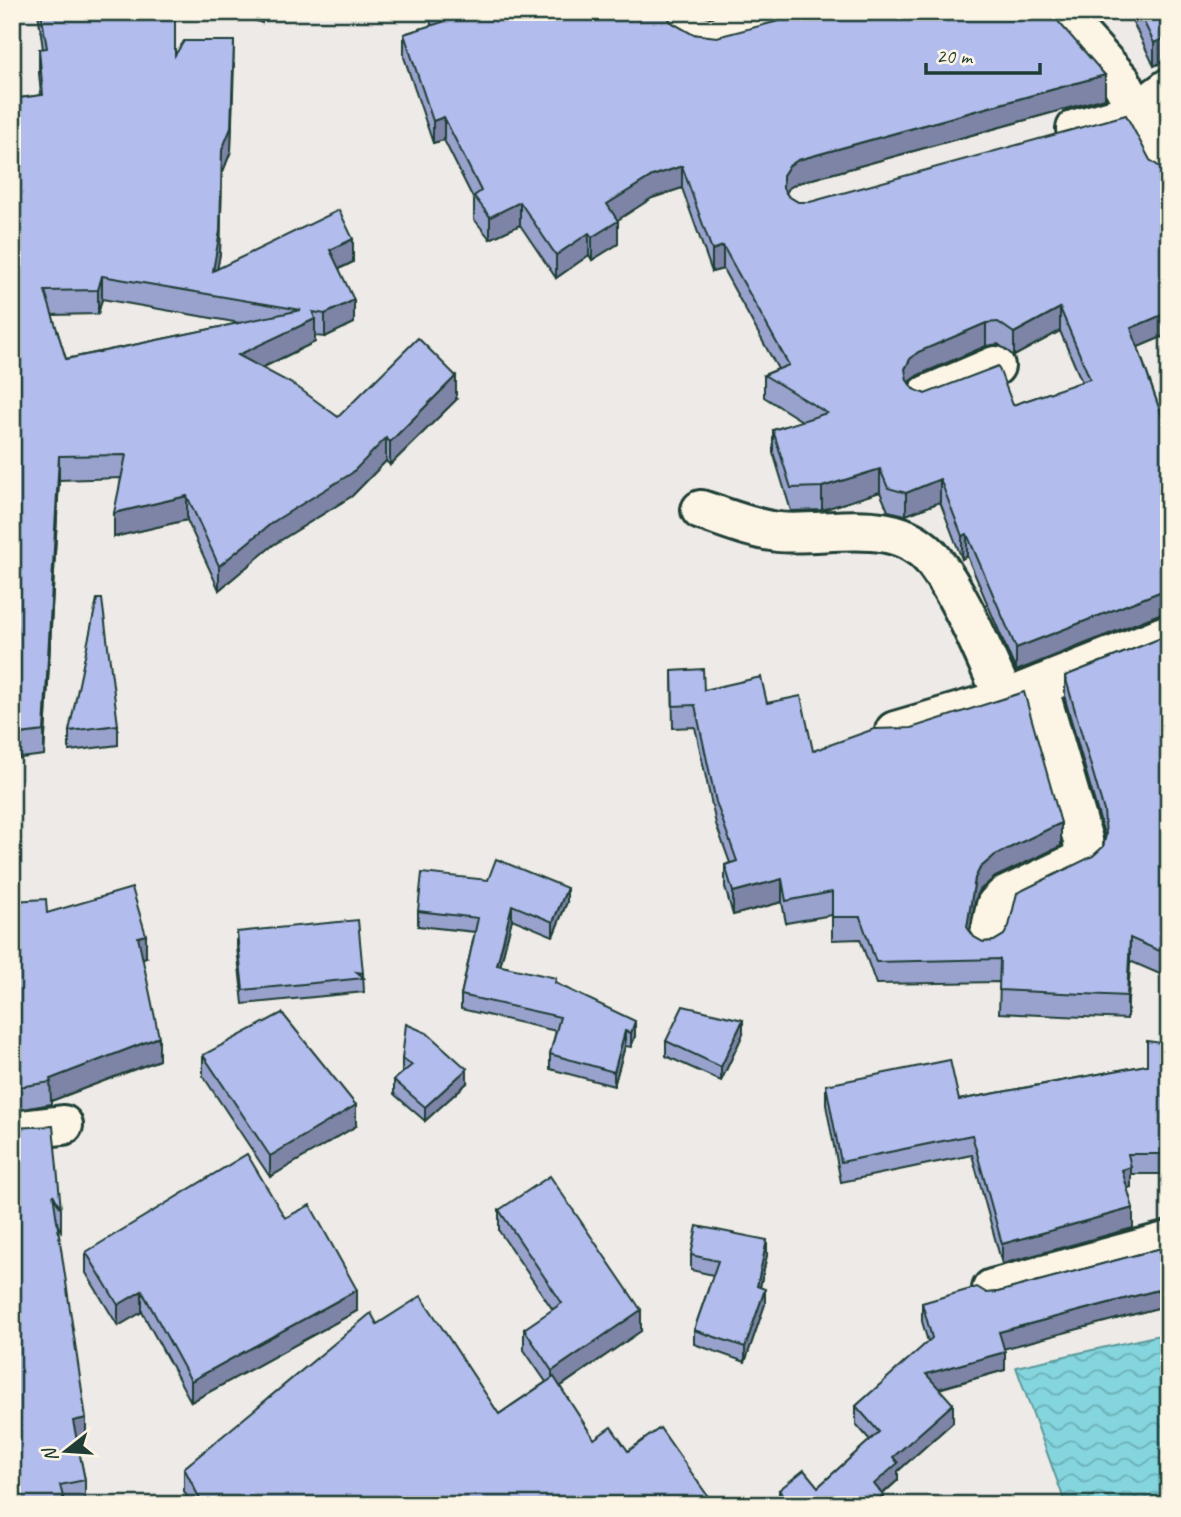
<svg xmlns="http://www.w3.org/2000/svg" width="1181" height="1517" font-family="Caveat,sans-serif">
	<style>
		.water { fill: url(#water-waves); stroke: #5c989a; stroke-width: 2 }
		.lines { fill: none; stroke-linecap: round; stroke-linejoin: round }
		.street-casing { stroke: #1f3d34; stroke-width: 44 }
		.street { stroke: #fcf5e5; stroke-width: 38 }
		.wall { fill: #99a2cc; stroke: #1f3d34; stroke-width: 2; fill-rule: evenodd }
		.shaded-wall { fill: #7d84a6; stroke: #1f3d34; stroke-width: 2 }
		.building { fill: #b2bced; stroke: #1f3d34; stroke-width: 2; fill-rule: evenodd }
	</style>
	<defs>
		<pattern id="water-waves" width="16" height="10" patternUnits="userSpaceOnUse" patternTransform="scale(1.75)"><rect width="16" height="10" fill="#84d5de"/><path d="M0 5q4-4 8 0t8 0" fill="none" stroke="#6baeb5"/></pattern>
	</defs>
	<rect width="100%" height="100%" fill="#edeae7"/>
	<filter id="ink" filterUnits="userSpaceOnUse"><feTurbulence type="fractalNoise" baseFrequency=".0143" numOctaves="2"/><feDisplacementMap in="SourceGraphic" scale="14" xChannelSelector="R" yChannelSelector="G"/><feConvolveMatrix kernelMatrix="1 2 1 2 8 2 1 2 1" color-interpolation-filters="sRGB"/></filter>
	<g filter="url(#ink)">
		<path class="water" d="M1169,1333V1505H1066L1016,1367Z"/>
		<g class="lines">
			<g class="street-casing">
				<g id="street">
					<path d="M677,12C683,31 693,37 712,38L814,12"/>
					<path d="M1059,12L1121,81L1169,172"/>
					<path d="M1076,129L1137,112L1169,88"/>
					<path d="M927,395L995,366"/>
					<path d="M701,510C726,518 751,529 778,532C829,537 897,513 934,561C963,599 984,656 1005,699"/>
					<path d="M895,731L1005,699L1169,634"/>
					<path d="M988,943L996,905L1004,897L1084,859L1083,840L1038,686"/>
					<path d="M12,1131L63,1125"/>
					<path d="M992,1289L1169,1241"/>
				</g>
			</g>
			<use href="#street" class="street"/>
		</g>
		<g class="wall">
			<path d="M38,12H175V55L234,64L231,151L222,174L220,254L217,269L353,262L339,269L354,323L325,337L315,336V342L262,368L338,417L456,400L390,465L386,461L352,496L273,545L219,590L187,520L114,537L121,478L59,480L44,755L12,759V99L41,95L39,73V49H43ZM102,299L240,323L66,359L52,315L98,314Z"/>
			<path d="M234,12H264L262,23Z"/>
			<path d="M424,12H665L671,22L692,34L1105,98L798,183L789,188L786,193L788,196L798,202L1169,334L1138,347L1165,425L1169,424V613H1162L1016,671L967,556L962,559L940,502L906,515L888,511L880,492L822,510L791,511L773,452V430L802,421L764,397V375L778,369L723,269L712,272L682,188L652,198L617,220L618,244L592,260L589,255L556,278L520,225L490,239L474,219V200L444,140L433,143L404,57V34L432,25ZM1060,331L1082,382L1013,405L925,394L913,389L909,383L910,381L918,375L986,346L998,344L1014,356Z"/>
			<path d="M1128,12H1169V59L1154,66Z"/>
			<path d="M1169,635V978L1130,961L1127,1019L999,1013L1000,982L876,984L860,939L832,940V915L786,923L782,902L733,915L725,887V865L730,863L716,824L695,727L673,728L672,671L704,690L767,703L813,751L1061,846L995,877L980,890L975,900L970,931L974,937L983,942L994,941L1004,935L1103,847L1105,841L1104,834L1065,699V676Z"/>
			<path d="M118,725V745L69,751V731Z"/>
			<path d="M488,880L567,902L553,936L512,919L500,966L556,983L635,1036L631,1047L625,1046L614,1086L550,1069V1054L556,1031L461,1009V995L475,932L418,926V911Z"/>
			<path d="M12,901L47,913L146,957L142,958L159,1060L51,1101V1104L12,1111Z"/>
			<path d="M237,932L363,973L364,992L243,1004L237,947Z"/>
			<path d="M743,1034L721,1081L666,1056V1041Z"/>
			<path d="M1169,1044V1174H1131V1187L1127,1188L1133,1228L1002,1264L972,1155L841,1182L826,1105V1085L959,1100L1147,1065Z"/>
			<path d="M203,1055L356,1126L270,1177L203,1076Z"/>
			<path d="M402,1059L467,1083L425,1121L394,1094V1080L402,1073Z"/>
			<path d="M12,1128L61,1209V1231L57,1224L86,1441L77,1443L85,1480V1503L74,1505H12Z"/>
			<path d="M499,1210L641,1331L560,1387L594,1439L628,1451L714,1505H191L184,1491V1468L377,1324L499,1414L546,1382L524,1350V1329L553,1310L499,1231Z"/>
			<path d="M285,1218L357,1311L191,1402L142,1312L118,1326L86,1273V1252Z"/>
			<path d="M1169,1246V1305L1004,1348L1005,1370L939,1389L953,1422L898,1471V1480L883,1494V1505H779V1490L818,1487L870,1440L856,1424V1406L928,1342L922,1321V1303L987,1293L998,1292Z"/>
			<path d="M691,1255H767L760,1287L765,1304L745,1362L694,1344V1330L713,1275L691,1270Z"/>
		</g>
		<g class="shaded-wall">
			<path d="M1169,36V59L1154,66V43Z"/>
			<path d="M234,41L231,151L222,174L220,254L213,294V271L222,150Z"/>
			<path d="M1105,75V98L798,183L789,188L783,198V175L789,166L798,160Z"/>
			<path d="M444,117V140L433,143V121Z"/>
			<path d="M682,166V188L652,198L607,227V204L652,176Z"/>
			<path d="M520,202V225L490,239V217Z"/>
			<path d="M618,221V244L592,260V237Z"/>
			<path d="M589,233V255L556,278V255Z"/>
			<path d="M353,239V262L330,273V250Z"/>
			<path d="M723,246V269L712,272V250Z"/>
			<path d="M102,276V299L98,314V290Z"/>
			<path d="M354,300V323L325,337V314Z"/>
			<path d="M1060,308V331L1014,356V333Z"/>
			<path d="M1169,312V334L1131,350V328Z"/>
			<path d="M315,319V342L238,379V355Z"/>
			<path d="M986,323V346L918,375L910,381L905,392V369L910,359L918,352Z"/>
			<path d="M456,376V400L390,465V442Z"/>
			<path d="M386,438V461L352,496L273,545L219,590V566L273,522Z"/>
			<path d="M59,456V480L44,755V731Z"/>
			<path d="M880,469V492L822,510V487Z"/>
			<path d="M940,479V502L906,515V493Z"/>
			<path d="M187,496V520L114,537V513Z"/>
			<path d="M967,534V556L962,559V536Z"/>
			<path d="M1162,591V613L1016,671V648Z"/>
			<path d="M1061,823V846L995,877L980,890L975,900L967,949V927L975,878L980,868L995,855Z"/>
			<path d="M782,879V902L733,915V892Z"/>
			<path d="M567,888V902L553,936V922Z"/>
			<path d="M512,905V919L497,979V965Z"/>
			<path d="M146,935V957L138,960V937Z"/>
			<path d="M1130,938V961L1127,1019V996Z"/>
			<path d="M743,1020V1034L721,1081V1067Z"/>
			<path d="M635,1021V1036L631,1047V1033Z"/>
			<path d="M625,1031V1046L614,1086V1072Z"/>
			<path d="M159,1037V1060L51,1101L50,1079Z"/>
			<path d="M467,1069V1083L425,1121V1107Z"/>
			<path d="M356,1105V1126L270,1177V1156Z"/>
			<path d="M1131,1167V1187L1122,1190V1170Z"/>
			<path d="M1133,1208V1228L1002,1264V1244Z"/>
			<path d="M767,1240V1255L757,1301V1286Z"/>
			<path d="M1169,1287V1305L999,1350V1332Z"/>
			<path d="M765,1289V1304L745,1362V1347Z"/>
			<path d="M357,1290V1311L191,1402V1381Z"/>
			<path d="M142,1291V1312L118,1326V1305Z"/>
			<path d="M641,1310V1331L552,1392V1371Z"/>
			<path d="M1005,1352V1370L926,1392V1374Z"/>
			<path d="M953,1404V1422L898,1471V1480L874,1501V1484L893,1457Z"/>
			<path d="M86,1418V1441L73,1444V1421Z"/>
			<path d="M883,1495V1505H871Z"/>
		</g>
		<g class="building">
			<path d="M41,12H175V55L184,41H234L231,128L222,150L220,231L213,271L339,210L353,239L330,250L354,300L325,314L313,312L315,319L238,355L296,386L338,417L418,338L456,376L390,442L386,438L352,473L273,522L219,566L187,496L114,513L126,455L59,456L44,731L12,735V99L43,95L39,49L47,48ZM102,276L301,310L66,359L45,291L98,290Z"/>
			<path d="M437,12H665L671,22L692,34L717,37L813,12H1050L1105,75L798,160L789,166L783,175V188L788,196L798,202H810L1126,115L1150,160L1164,170L1169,180V312L1131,328L1165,425L1169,424V590L1162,591L1016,648L967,534L962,536L940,479L906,493L888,488L880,469L822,487L791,488L773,430L827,413L764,375L789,365L723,246L712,250L682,166L652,176L607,204L618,221L592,237L589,233L556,255L520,202L490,217L474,196L481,191L444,117L433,121L404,34L443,22ZM1060,308L1090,379L1013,405L998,366L925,394L913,389L907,380L905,369L910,359L918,352L986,323L998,322L1014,333Z"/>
			<path d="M1139,12H1169V36L1154,43Z"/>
			<path d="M97,599H102L118,725L69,731Z"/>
			<path d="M1169,635V955L1130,938L1127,996L999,990L1000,959L876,962L860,917H832V892L786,901L782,879L733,892L725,865L737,861L716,802L695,705L673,706L672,671L703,669L704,690L761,677L767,703L801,696L813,751L874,729L911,728L1024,692L1061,823L995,855L980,868L975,878L967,927L974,937L983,942L994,941L1004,935L1009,926L1017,893L1093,856L1103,847L1106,835L1104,811L1065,676Z"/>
			<path d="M496,859L567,888L553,922L512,905L497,965L556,978L555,983L635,1021L631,1033L625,1031L614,1072L550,1054L560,1017L461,995L478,918L418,911L422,873L488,880Z"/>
			<path d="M132,888L146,935L138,937L159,1037L50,1079L51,1082L12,1088V901L46,899L47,913Z"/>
			<path d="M358,920L363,973L357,972L364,978L243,990L237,932Z"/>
			<path d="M683,1006L743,1020L721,1067L666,1041Z"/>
			<path d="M282,1013L356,1105L270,1156L203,1055Z"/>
			<path d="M406,1024L427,1033L467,1069L425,1107L394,1080L412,1065L402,1059Z"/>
			<path d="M1147,1041L1169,1044V1154H1128L1131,1167L1122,1170L1133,1208L1002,1244L972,1135L841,1162L826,1085L950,1060L959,1100L1147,1065Z"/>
			<path d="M53,1126L61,1209L53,1194L86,1418L73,1421L85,1480L60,1485L65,1505H12V1128Z"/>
			<path d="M247,1154L285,1218L310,1205L357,1290L191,1381L142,1291L118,1305L86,1252Z"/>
			<path d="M550,1176L641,1310L552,1371L524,1329L562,1303L499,1210Z"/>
			<path d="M697,1226L767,1240L757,1286L765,1289L745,1347L694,1330L718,1261L691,1255Z"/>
			<path d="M1169,1246V1287L999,1332L1005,1352L926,1374L953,1404L893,1457L898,1463L874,1484L883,1495L871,1505H791L779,1490L804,1470L818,1487L879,1432L856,1406L932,1338L922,1303L977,1287L987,1293L998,1292Z"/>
			<path d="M421,1296L499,1414L554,1377L594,1439L611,1427L628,1451L660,1428L714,1505H203L184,1468L371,1313L377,1324Z"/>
		</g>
	</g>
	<rect width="1181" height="1517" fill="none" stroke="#fcf5e5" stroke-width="42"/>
	<rect x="21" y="21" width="1139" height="1475" fill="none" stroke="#1f3d34" stroke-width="2.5" filter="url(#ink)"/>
	<g transform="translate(66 1451) rotate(253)" stroke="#fcf5e5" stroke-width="5" paint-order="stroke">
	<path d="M0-5L12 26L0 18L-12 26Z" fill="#1f3d34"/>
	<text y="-10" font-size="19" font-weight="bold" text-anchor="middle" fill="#1f3d34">N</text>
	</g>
	<path d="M926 63v10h114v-10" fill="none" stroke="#1f3d34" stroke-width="3.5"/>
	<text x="936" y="63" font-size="21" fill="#1f3d34" stroke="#fcf5e5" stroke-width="5" paint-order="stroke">20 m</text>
</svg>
